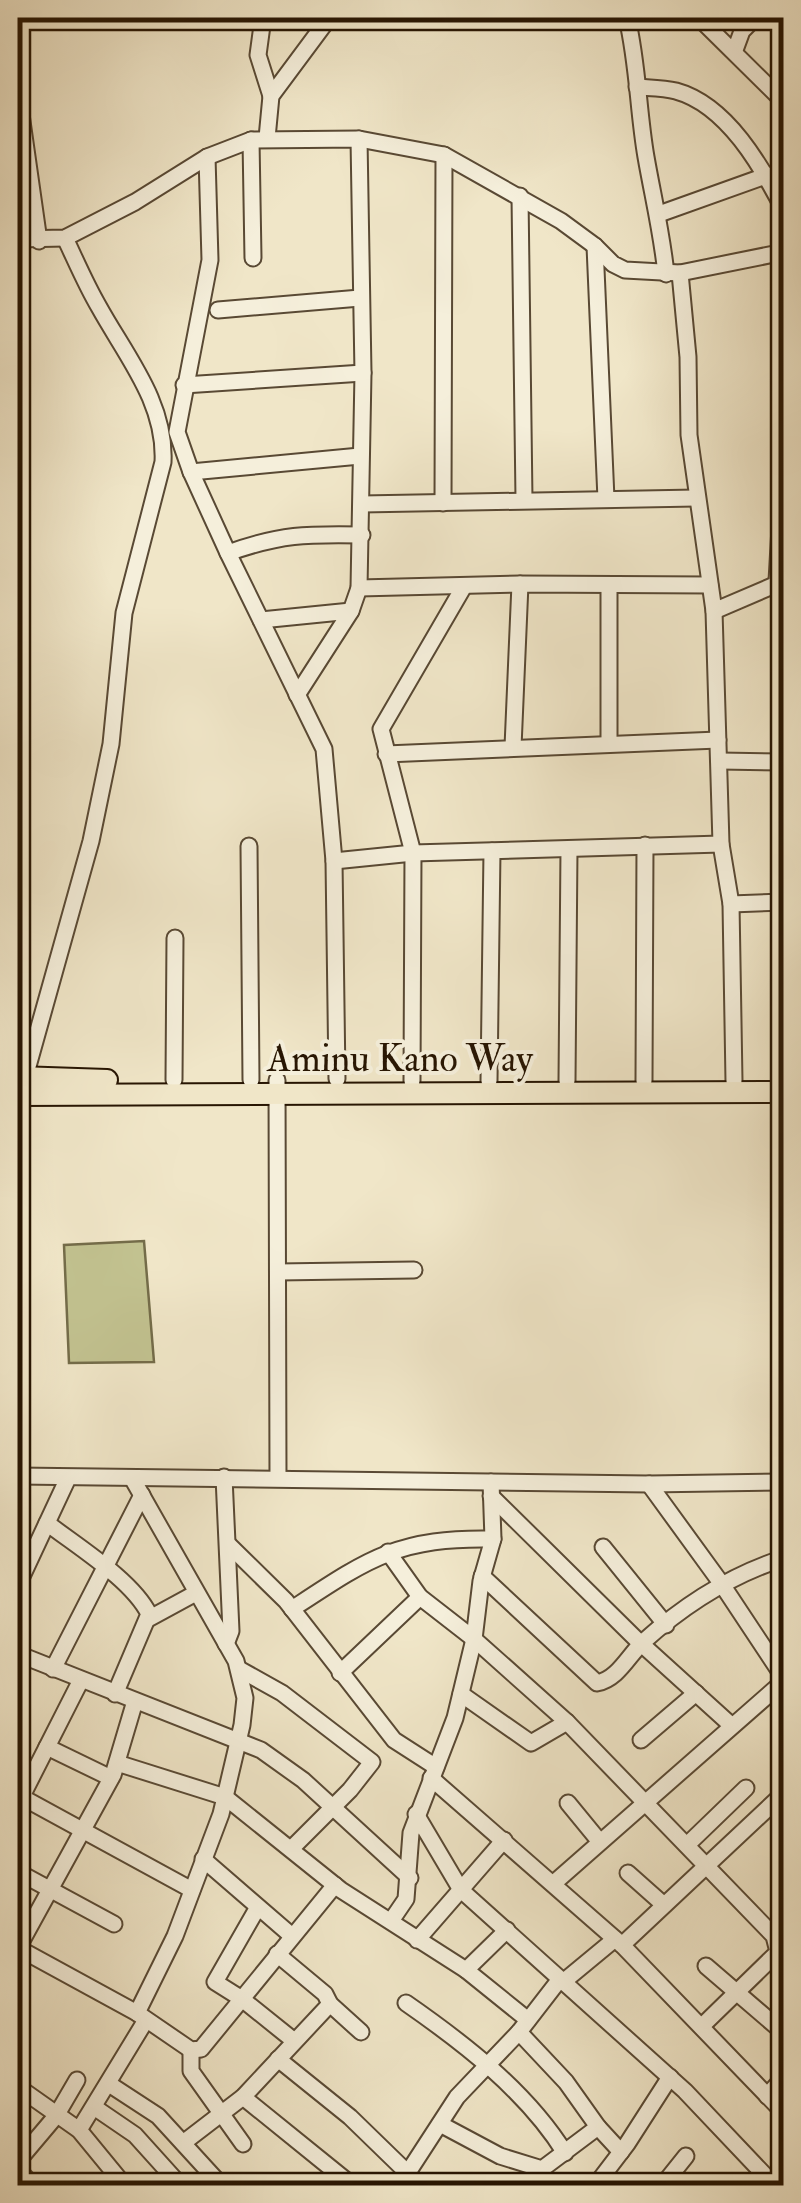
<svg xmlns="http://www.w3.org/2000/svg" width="801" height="2203" font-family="'IM FELL Double Pica',serif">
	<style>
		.green { fill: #c2c290; stroke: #746c49; stroke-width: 2.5 }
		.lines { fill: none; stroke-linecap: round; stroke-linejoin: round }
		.minor-casing { stroke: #594934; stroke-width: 19 }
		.major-casing { stroke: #271502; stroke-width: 24 }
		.minor { stroke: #f5efdb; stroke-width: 15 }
		.major { stroke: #f0e6c8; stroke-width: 20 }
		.labels { text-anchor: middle; stroke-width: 8; stroke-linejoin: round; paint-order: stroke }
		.street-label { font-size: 38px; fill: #271502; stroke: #f5efdb }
	</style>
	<rect width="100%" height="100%" fill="#f0e6c8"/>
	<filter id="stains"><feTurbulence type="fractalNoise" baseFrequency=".002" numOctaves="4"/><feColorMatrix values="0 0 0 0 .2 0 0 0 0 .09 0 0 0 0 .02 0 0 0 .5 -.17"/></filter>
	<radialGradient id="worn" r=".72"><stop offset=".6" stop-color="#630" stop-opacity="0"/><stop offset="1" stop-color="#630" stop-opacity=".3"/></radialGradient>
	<path class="green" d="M144,1241L154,1362L69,1363L64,1245Z"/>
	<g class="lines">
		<g class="minor-casing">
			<g id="minor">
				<path d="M263,18L258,55L271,96"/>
				<path d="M627,18C638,64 638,111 646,157C653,197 662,234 666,274"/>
				<path d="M699,18L784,102"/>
				<path d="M735,50L742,31L755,18"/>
				<path d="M637,87C650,88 664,88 676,91C727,105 762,167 784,210"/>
				<path d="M18,93L39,241"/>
				<path d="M267,138L271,96L329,18"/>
				<path d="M251,140L253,258"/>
				<path d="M207,157L210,260L177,432L191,472L228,553L324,749L334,861L337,1079"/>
				<path d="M520,196L524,499"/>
				<path d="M659,214L768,175"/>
				<path d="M18,239L65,238L135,202L207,157L251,140L359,139L444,155L561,221L595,246L613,264L625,270L680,273L784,252"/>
				<path d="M595,246L606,499"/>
				<path d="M680,273L688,357L689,435L714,611L721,844L731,904L734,1081"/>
				<path d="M218,310L360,298"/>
				<path d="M184,385L363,373"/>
				<path d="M191,472L360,456"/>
				<path d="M443,503L444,155"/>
				<path d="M362,504L696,498"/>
				<path d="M228,553C281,534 306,534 362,535"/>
				<path d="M777,581L784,456"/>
				<path d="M359,588L520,584L710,585"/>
				<path d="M714,611L784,581"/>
				<path d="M261,620L351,611"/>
				<path d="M297,695L351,611L359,588L363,373L359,139"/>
				<path d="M609,744V585"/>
				<path d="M513,747L520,584"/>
				<path d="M386,754L718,740"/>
				<path d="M720,761L784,762"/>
				<path d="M249,846L251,1080"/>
				<path d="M334,861L413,853L721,844"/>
				<path d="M731,904L784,902"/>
				<path d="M25,1077L91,841L111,744L124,613L163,462C166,403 126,356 99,307C86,285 76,261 65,238"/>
				<path d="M174,1080L175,938"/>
				<path d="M277,1080L278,1477"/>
				<path d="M412,1081L413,853L381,729L463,588"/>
				<path d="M489,1081L492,851"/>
				<path d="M567,1081L569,849"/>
				<path d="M644,1081L645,845"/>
				<path d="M278,1272L414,1270"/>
				<path d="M18,1476L649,1484L784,1482"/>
				<path d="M224,1477L231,1631L226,1644"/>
				<path d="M132,1478L236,1661L245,1698L242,1725L221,1814L175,1936L137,2013"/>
				<path d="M649,1484L721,1583L784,1678"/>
				<path d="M491,1496L636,1639L731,1725"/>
				<path d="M47,1523C78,1547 132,1580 149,1614L115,1694"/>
				<path d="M229,1545L286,1601L394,1740L436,1767"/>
				<path d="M603,1547L666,1625"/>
				<path d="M388,1552L420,1597L474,1639L567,1722L774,1936L778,1952L702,2026"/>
				<path d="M482,1576L597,1683C618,1679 628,1656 643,1642C684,1605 731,1575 784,1558"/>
				<path d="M18,1585L68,1478"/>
				<path d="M292,1609C368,1559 398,1537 493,1539"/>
				<path d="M150,1618L196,1593"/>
				<path d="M18,1654L261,1750L303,1780L410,1878"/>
				<path d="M53,1669L142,1495"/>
				<path d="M239,1669L282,1693L372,1762L350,1790L291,1849"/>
				<path d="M340,1673L420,1597"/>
				<path d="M461,1694L531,1743L567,1722"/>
				<path d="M641,1740L696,1693"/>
				<path d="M47,1747L111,1778"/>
				<path d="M117,1763L225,1797L341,1890L466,1970L507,1930"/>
				<path d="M431,1778L622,1945L784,2113"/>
				<path d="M18,1795L192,1890"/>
				<path d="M19,1802L81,1680"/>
				<path d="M568,1803L600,1842"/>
				<path d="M416,1814L461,1890L685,2091L775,2186"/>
				<path d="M688,1844L746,1788"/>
				<path d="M203,1859L292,1936"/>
				<path d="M18,1872L114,1924"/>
				<path d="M628,1873L664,1905"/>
				<path d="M554,1883L784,1681"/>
				<path d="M258,1907L215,1982L242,1999L293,2040"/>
				<path d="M391,1921L406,1899L411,1833L455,1718L474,1639L481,1581L493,1539L491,1482"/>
				<path d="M417,1940L504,1840"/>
				<path d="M622,1945L784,1793"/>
				<path d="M18,1948L137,2013L191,2050L201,2049L335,1885"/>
				<path d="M18,1948L113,1775L135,1701"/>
				<path d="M706,1966L784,2033"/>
				<path d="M466,1970L528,2020"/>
				<path d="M563,1982L615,1939"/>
				<path d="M406,2003C465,2044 527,2092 565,2153"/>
				<path d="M330,2004L361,2032"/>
				<path d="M519,2032L566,2082L598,2127L621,2152"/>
				<path d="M191,2050V2071L243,2144"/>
				<path d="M278,2059L350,2117L421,2186"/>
				<path d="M109,2084L158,2116L222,2186"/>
				<path d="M18,2087L79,2130L125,2186"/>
				<path d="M767,2096L784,2077"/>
				<path d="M243,2097L353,2186"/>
				<path d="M94,2107L135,2135L181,2186"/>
				<path d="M440,2124L500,2156L542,2169L598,2127"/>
				<path d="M79,2130L146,2020"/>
				<path d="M183,2143L243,2097L330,2004L325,1994L277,1954"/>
				<path d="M18,2161L56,2116L77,2080"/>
				<path d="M18,2169L33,2186"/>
				<path d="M407,2174L457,2097L519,2032L560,1979"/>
				<path d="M595,2186L627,2144L670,2077"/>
				<path d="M662,2186L686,2156"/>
			</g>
		</g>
		<g class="major-casing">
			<g id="major">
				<path d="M18,1077L107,1080"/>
				<path d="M18,1095L784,1092"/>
			</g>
		</g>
		<use href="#minor" class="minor"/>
		<use href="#major" class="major"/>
	</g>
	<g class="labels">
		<g class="street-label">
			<text x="400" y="1071">Aminu Kano Way</text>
		</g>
	</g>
	<rect width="801" height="2203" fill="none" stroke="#f0e6c8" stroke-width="60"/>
	<rect x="20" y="20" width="761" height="2163" fill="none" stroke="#271502" stroke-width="5"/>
	<rect x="30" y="30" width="741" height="2143" fill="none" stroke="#271502" stroke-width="2.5"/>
	<rect width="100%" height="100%" filter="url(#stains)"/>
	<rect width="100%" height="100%" fill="url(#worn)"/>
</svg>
